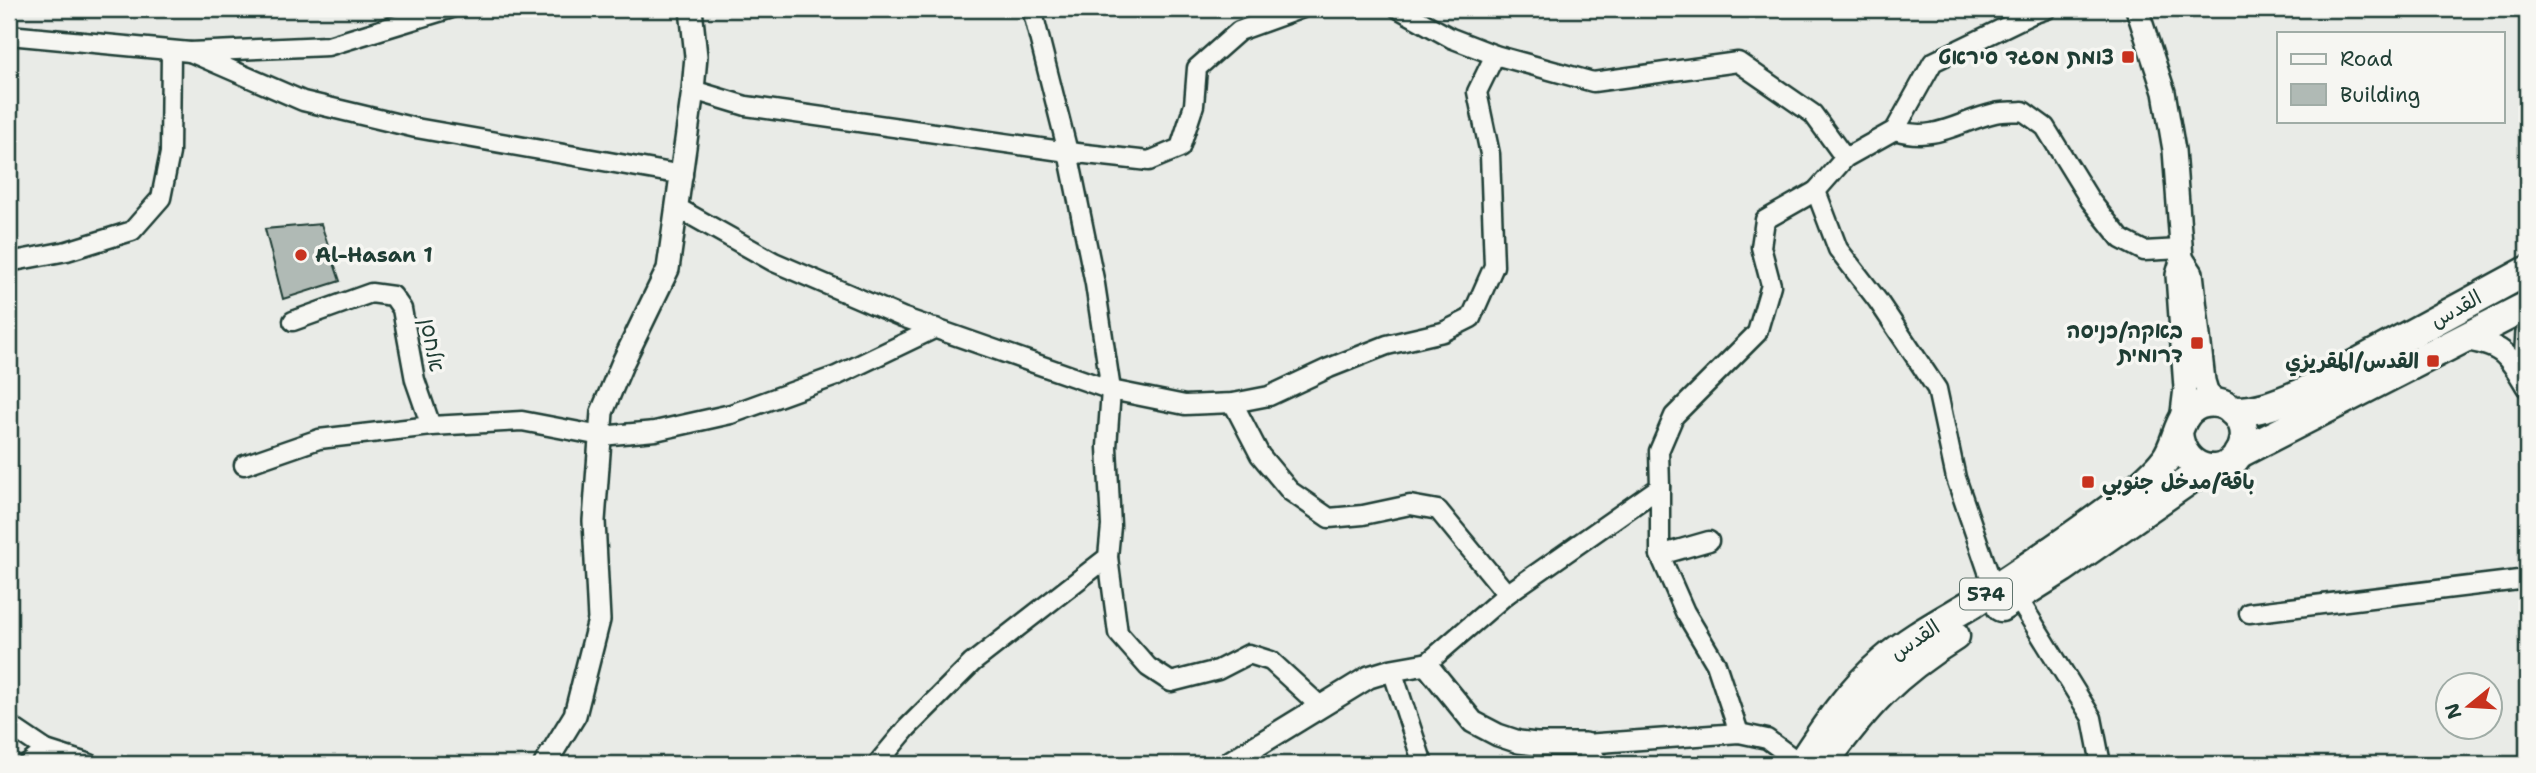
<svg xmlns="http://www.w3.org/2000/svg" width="2536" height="773" font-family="'Shantell Sans','Playpen Sans Arabic','Playpen Sans Hebrew',sans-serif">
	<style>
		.building { fill: #b0bab5; stroke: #1f3d34; stroke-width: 2 }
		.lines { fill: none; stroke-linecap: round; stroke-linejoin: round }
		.minor-casing { stroke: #1f3d34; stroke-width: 23 }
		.tertiary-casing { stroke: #1f3d34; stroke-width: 26 }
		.primary-casing { stroke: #1f3d34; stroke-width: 33 }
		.minor { stroke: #f6f6f2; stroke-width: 18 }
		.tertiary { stroke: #f6f6f2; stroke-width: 21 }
		.primary { stroke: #f6f6f2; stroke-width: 28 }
		.poi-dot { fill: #c8321e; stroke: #f6f6f2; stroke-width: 2.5 }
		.labels { text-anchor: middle; stroke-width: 7; stroke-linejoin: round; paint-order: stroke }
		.shield { fill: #f6f6f2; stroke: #60746d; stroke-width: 2 }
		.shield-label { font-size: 19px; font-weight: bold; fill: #1f3d34 }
		.poi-label { font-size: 21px; font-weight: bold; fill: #1f3d34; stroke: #f6f6f2; text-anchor: end }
		.street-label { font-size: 21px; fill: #1f3d34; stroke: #f6f6f2 }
	</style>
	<rect width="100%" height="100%" fill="#e9ebe7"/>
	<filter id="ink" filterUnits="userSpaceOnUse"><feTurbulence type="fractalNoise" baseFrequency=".0143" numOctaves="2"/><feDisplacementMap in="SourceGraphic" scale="14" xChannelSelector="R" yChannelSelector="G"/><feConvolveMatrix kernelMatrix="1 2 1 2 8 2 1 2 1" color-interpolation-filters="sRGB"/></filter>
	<g filter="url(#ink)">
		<path class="building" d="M321,224L340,281L283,299L265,229Z"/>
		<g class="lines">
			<g class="minor-casing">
				<g id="minor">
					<path d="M1399,9L1451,38L1495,55L1593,82L1738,62L1813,114L1845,158"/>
					<path d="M9,35L190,52L328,46L449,9"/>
					<path d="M190,52L303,101L416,128L683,175"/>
					<path d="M693,90L746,106L1068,152L1149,161L1180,148L1194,105L1197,68L1239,31L1300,9"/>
					<path d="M1895,130C1935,143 1959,121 1995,113C2004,111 2014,112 2023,111L2045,127L2090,200L2121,239L2144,251L2181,249"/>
					<path d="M1816,191L1838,249L1878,301L1937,389L1956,478L1994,589"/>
					<path d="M678,208L774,262L902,317L1111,390L1185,405L1233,403L1269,396L1329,368L1387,345L1443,332L1471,318L1494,266L1490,154L1477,92L1495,55"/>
					<path d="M9,262L67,251L132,231L161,198L170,153L171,51"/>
					<path d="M293,321L371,293L393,296L402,309L415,380L431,426"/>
					<path d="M1233,403L1260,455L1290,491L1329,518L1363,515L1410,505L1438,510L1507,594"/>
					<path d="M244,465L319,439L431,426L522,421L601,436L655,431L731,414L836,376L936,328"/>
					<path d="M1660,487V555L1709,541"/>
					<path d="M1660,555L1685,612L1716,664L1739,733"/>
					<path d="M1108,557L1118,633L1148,667L1171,682L1218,670L1249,654L1271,661L1320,706"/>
					<path d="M2017,597L2092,718L2101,764"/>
					<path d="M2249,613L2527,579"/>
					<path d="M1426,664L1507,594L1660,487L1659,451L1674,416L1757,333L1771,285L1761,247L1765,220L1816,191L1845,158L1895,130L1933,62L2032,14L2047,9"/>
					<path d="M1392,670L1423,764"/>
					<path d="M9,725L46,750L90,764"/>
					<path d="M1585,744L1739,733L1767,739L1801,764"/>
					<path d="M28,764L46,750"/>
					<path d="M877,764L907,728L972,663L1108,557L1111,526L1107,447L1111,390L1095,284L1068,152L1032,9"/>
				</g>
			</g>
			<g class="tertiary-casing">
				<g id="tertiary">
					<path d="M2137,9L2164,92L2174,150L2182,258L2177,275L2185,388L2181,421"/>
					<path d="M2182,258L2192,273L2204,381L2207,391L2218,403"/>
					<path d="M2527,332L2525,364L2527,382"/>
					<path d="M2462,339C2501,344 2508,353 2527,386"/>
					<path d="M545,764L575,715L599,620L594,521L602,412L623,362L668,269L693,90L696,56L691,9"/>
					<path d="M1227,764L1369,677L1392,670L1426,664L1473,722L1498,735L1519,742L1536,744H1585L1597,764"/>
				</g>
			</g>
			<g class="primary-casing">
				<g id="primary">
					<path d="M2232,411C2257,412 2279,403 2302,393L2527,271"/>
					<path d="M2238,454L2527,306"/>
					<path d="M2001,607L2063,568L2192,478L2211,469"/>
					<path d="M1801,764C1825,727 1850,690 1884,661C1910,638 1943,621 1973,603C2024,570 2074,536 2122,500C2137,488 2153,476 2165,460C2180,441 2176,408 2206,403C2228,399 2248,421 2243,442C2235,482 2181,477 2178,432"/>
					<path d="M1823,764C1865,706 1894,674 1955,636"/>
				</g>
			</g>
			<use href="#minor" class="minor"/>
			<use href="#tertiary" class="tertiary"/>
			<use href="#primary" class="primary"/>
		</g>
	</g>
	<g class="poi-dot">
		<rect x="2121" y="50" width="14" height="14" rx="3.5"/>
		<circle cx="301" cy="255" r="7"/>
		<rect x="2190" y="336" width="14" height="14" rx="3.5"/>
		<rect x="2426" y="354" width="14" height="14" rx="3.5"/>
		<rect x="2081" y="475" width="14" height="14" rx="3.5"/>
	</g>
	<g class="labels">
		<rect class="shield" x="1960" y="578.5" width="52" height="31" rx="5"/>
		<g class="shield-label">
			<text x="1986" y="601">574</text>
		</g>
		<g class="poi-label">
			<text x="2114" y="64">צומת מסגד סיראט</text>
			<text x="315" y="262" text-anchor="start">Al-Hasan 1</text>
			<text x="2183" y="338">באקה/כניסה<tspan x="2183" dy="24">דרומית</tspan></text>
			<text x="2419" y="368">القدس/المقريزي</text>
			<text x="2102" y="489" text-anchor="start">باقة/مدخل جنوبي</text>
		</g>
		<g class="street-label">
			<text transform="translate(2456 309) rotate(-29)" y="7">القدس</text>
			<text transform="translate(432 345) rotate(79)" y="7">אלחסן</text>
			<text transform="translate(1915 640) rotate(-34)" y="7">القدس</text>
		</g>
	</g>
	<rect width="2536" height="773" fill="none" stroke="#f6f6f2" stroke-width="35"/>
	<rect x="18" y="18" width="2501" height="738" fill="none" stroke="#1f3d34" stroke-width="2.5" filter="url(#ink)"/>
	<rect x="2277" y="32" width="228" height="91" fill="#f6f6f2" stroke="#a0aca6" stroke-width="2"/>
	<rect x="2291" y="54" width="35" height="10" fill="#f6f6f2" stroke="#a0aca6" stroke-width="2"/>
	<text x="2340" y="66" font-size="21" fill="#1f3d34">Road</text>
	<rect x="2291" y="84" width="35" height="21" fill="#b0bab5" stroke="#a0aca6" stroke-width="2"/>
	<text x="2340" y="102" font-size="21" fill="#1f3d34">Building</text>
	<g transform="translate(2469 706) rotate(252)"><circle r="33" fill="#f6f6f2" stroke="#a0aca6" stroke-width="2"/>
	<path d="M0-5L12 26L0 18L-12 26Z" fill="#c8321e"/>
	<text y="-10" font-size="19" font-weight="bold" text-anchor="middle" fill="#1f3d34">N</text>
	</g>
</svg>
